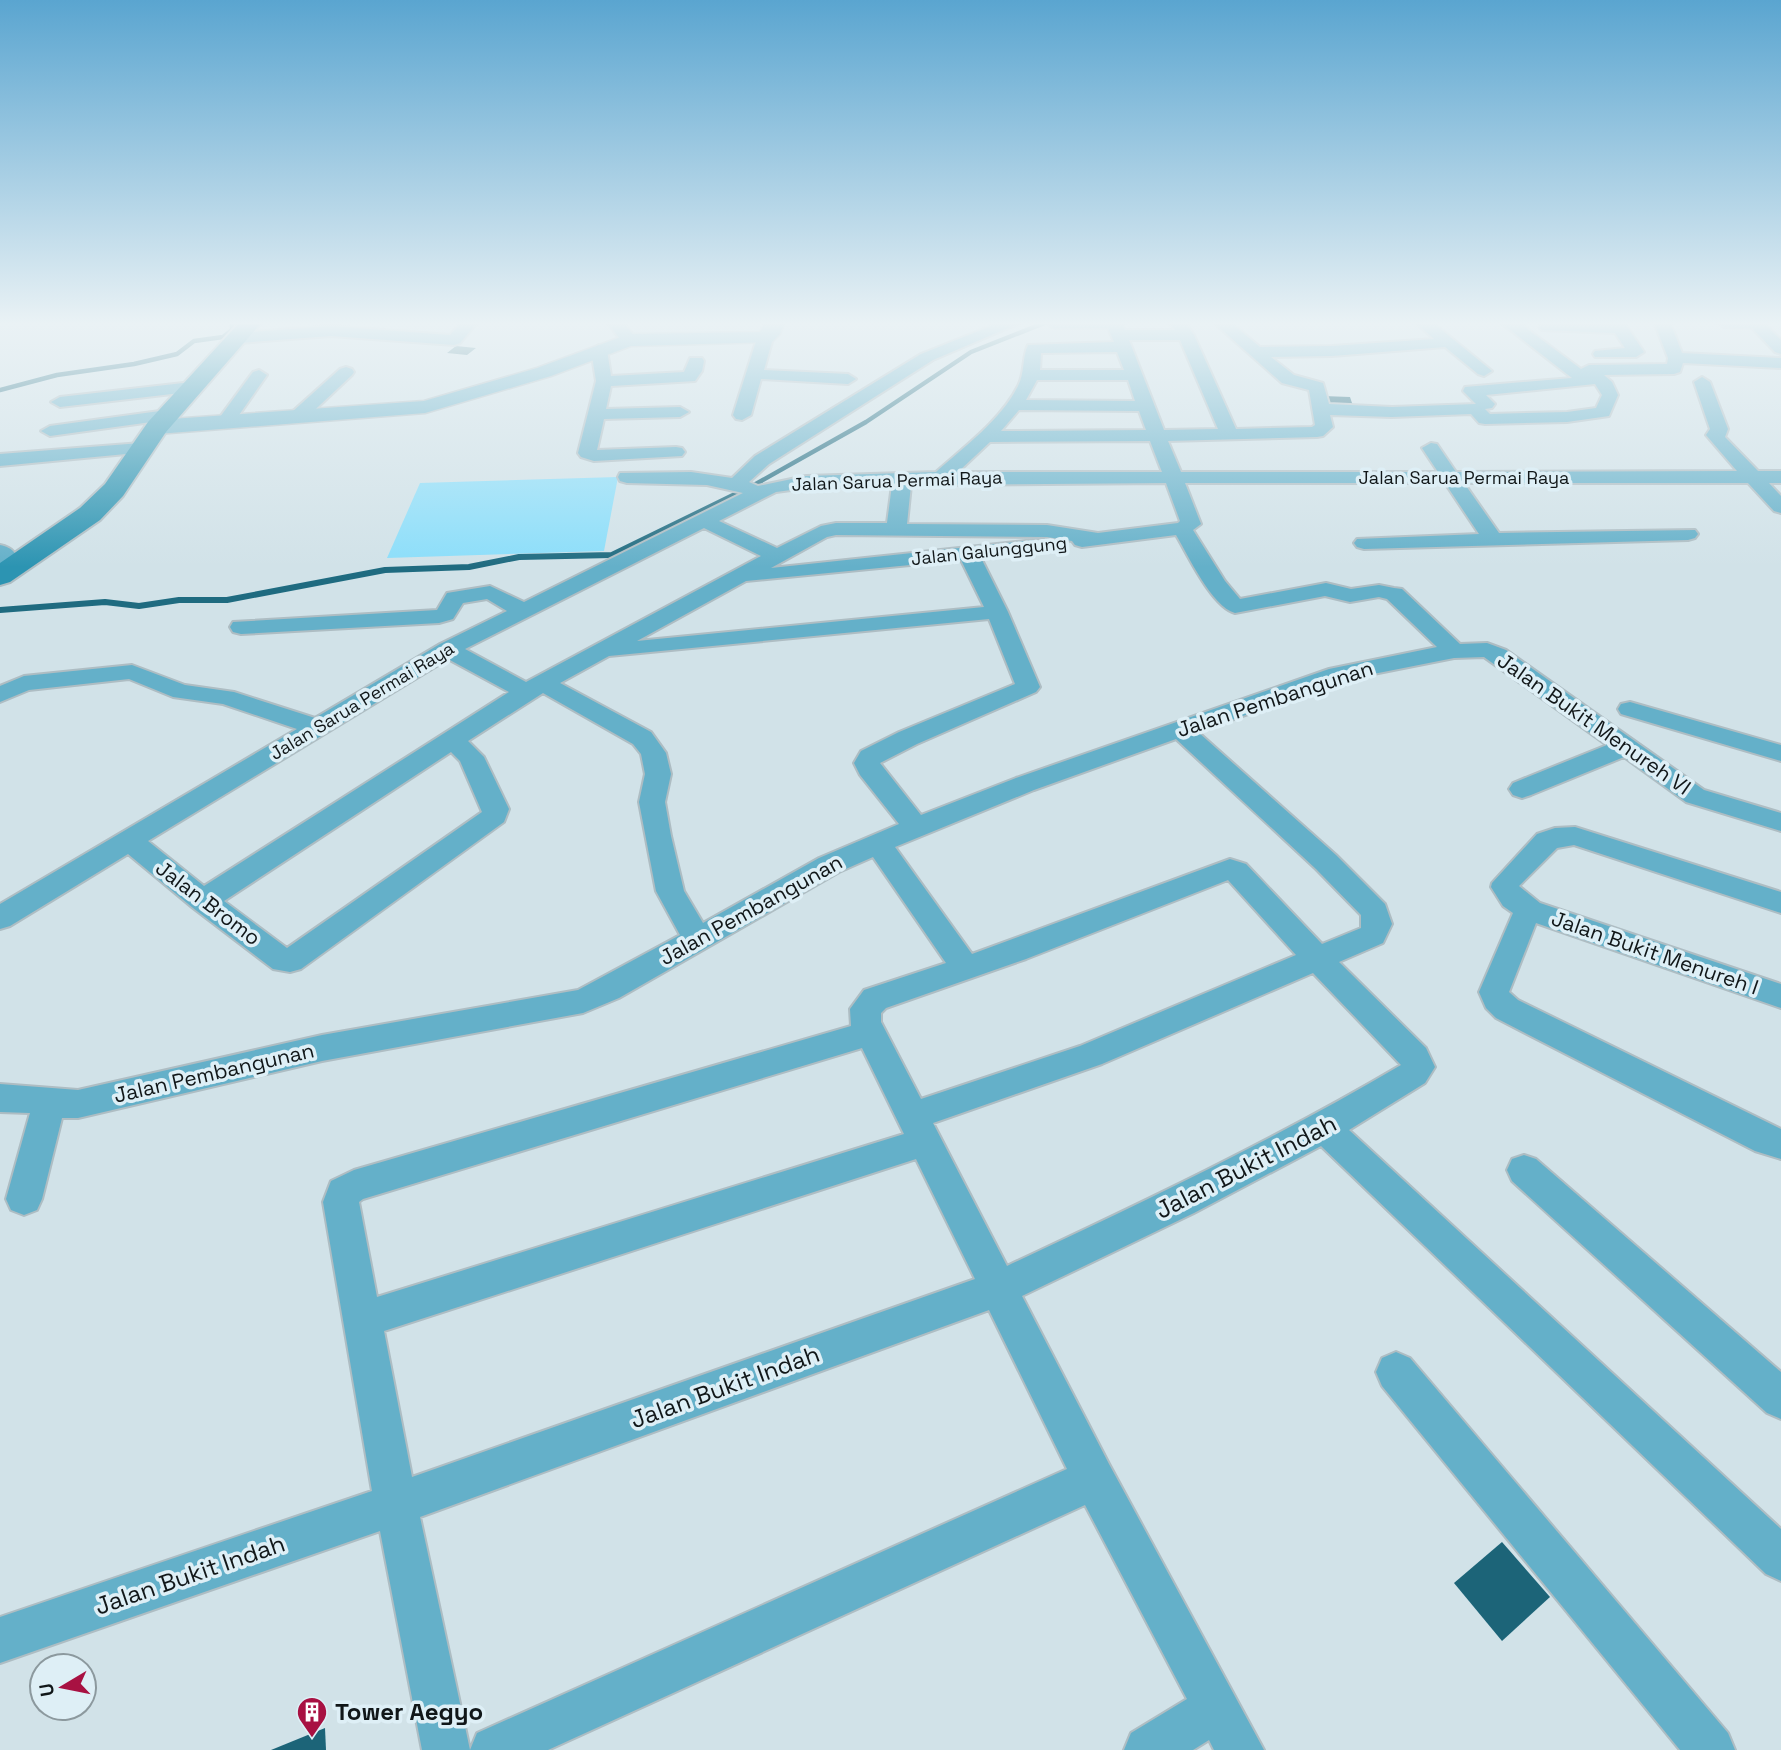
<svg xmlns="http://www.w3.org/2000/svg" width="1781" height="1750" font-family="'Space Grotesk',sans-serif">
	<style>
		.green { fill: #8bdefa }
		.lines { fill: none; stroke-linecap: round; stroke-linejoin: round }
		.stream-far1 { stroke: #1f6b80; stroke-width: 4.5 }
		.stream { stroke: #1f6b80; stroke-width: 6 }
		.building { fill: #1c6478 }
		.minor-casing { stroke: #aebdc3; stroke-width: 4 }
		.tertiary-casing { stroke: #aebdc3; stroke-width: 3 }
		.secondary-casing { stroke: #aebdc3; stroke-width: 4 }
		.minor { fill: #64b0c9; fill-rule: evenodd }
		.tertiary { fill: #64b0c9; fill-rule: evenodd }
		.secondary { fill: #2c94b2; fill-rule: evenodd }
		.labels { text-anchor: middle; stroke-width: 7; stroke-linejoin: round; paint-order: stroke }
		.far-street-label { font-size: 18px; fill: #111719; stroke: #deeff6 }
		.street-label { font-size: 21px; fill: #111719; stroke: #deeff6 }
		.near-street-label { font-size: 24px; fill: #111719; stroke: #deeff6 }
		.near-poi-label { font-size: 24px; font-weight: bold; fill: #111719; stroke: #deeff6; text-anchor: start }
	</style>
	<rect width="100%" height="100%" fill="#d1e2e8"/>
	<path class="green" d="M618,477L604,551L387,558L420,483Z"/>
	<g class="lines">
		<g class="stream-far1">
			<path d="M0,390L57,375L134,364L177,354L194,341L223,337L232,330V322"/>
			<path d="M738,494L866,422L971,352L1047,322"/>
		</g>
		<path class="stream" d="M0,610L105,602L139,606L179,600H227L385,570L469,567L519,557L612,555L741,492"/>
	</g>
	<g class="building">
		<path d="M456,346L476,348L467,355L447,353Z"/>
		<path d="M1323,396L1350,397L1354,409L1327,407Z"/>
		<path d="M1502,1542L1550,1597L1502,1641L1454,1583Z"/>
		<path d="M325,1728L326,1750H271Z"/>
	</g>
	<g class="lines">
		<g class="minor-casing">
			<g id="minor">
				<path d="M462,322H478L460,343L454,345L331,336L239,343L231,338L239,333L331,326L450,335Z"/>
				<path d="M607,322H623L637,340L635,343H623Z"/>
				<path d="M1001,322H1022L933,360L769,464L749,482L758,486L806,476L936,472C964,447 1001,420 1018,386C1025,373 1022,357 1028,345L1114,342L1108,328H1055L1050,326L1048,322H1122L1125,330H1175L1169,322H1185L1194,335L1236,429L1312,427L1315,425L1309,390L1282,383L1213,322H1230L1260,347L1332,346L1434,339L1415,322H1432L1492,371L1484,376L1478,374L1445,347L1332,356L1271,357L1294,375L1323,383L1329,404L1392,407L1476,404L1463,391L1465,387L1572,378L1500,322H1518L1581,369L1589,365L1667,364L1668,358L1654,322H1670L1682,353L1781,358V368L1683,363L1680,372L1674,374L1604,375L1612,382L1618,395L1609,416L1567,422L1485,424L1479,423L1471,414L1392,417L1330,415L1333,427L1323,436L1317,437L1168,441L1181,472H1438L1422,448L1431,443L1437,444L1456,472L1737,471L1706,435L1710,429L1694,382L1702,377L1710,382L1728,429L1725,437L1758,471H1781V483H1769L1781,496V513L1774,511L1748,483H1464L1499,533L1695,530L1698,534L1695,538L1688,540L1364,549L1357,547L1354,543L1357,539L1479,534L1445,483H1185L1201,524L1193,530L1225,581L1240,599L1326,583L1351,589L1379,585L1394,588L1402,589L1460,644L1487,643L1506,650L1704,790L1781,813V831L1686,802L1624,757L1531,795L1522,798L1513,795L1509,789L1513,783L1607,745L1484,657L1454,658L1343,680L1198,732L1336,855L1385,904L1392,924L1383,943L1339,962L1426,1048L1435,1067L1425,1083L1349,1130L1781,1529V1581L1766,1574L1321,1146L1194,1213L1022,1296L1109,1464L1264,1750H1214L1209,1740L1193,1750H1124L1131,1733L1187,1699L1085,1505L548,1750H422L380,1531L0,1663V1617L372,1491L323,1202L331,1181L354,1170L851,1026L850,1009L864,990L946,963L873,857L839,872L619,998L583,1013L322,1061L78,1118H62L42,1199L37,1210L24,1215L11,1210L6,1199L30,1113L0,1112V1084L78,1090L322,1035L578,990L680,935L656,891L639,802L645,774L641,754L633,744L543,693L468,741L484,757L509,809L504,822L301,969L290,972L273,969L193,908L128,854L10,926L0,929V904L297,729L223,704L173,697L129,679L29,690L0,702V686L24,676L132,665L185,685L234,692L315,718L440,644L507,611L487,599L463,603L453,619L439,623L241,634L233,632L230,627L233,622L437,610L447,593L490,586L524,602L743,493L707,485L627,483L620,481L618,477L620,473L691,472L732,478L755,456L921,354ZM1129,340H1180L1218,429L1164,430ZM1117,352L1124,370H1040L1041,353ZM1037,380H1128L1135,401L1026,400ZM1595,384L1602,395L1596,408L1567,412L1490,414L1485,409L1492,408L1495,404L1486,395ZM1019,410L1139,411L1146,430L1001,431ZM1150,441L1162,472H958L990,442ZM1166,483L1180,521L1178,523L1098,533L1047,525L907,524L911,485ZM892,485L887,523H836L821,526L777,548L719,521L776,492L806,488ZM704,528L761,556L526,682L465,649ZM836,535L1047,537L1072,541L1075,545L1082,547L1176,535C1188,555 1212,607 1235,613L1325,596L1350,602L1379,597L1387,599L1437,647L1329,669L1016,778L921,815L880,763L917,744L1036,692L1040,687L1008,612L981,558L1035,552L1042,550L1045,546L1042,542L1035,540L771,568L827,537ZM961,560L984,607L637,641L746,581ZM989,619L1015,684L899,732L861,751L854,763L860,775L899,824L819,858L703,923L684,891L671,836L665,802L671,774L666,753L651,732L560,683L609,656ZM448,659L509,692L204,886L148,841ZM1176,739L1316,869L1361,915V928L1322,944L1246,864L1230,859L972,954L895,847L1034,790ZM451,752L460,761L482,812L287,948L224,901ZM1228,880L1296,955L1080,1046L921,1099L881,1022V1013L886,1008L1026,959ZM1313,973L1401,1065C1274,1140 1141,1203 1007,1266L933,1123L1102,1064ZM862,1048L904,1134L377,1297L359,1202L363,1199ZM916,1159L975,1279L412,1477L384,1331ZM989,1310L1067,1469L477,1733L470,1750L420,1517Z"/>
				<path d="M1547,322H1624L1644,352L1636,357H1595L1593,354L1595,351L1625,348L1615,333L1542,330L1539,327Z"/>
				<path d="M1716,322H1763L1781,340V354L1775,352L1752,328L1724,327Z"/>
				<path d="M765,333L773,338L764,370L848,374L856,379L848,384L761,379L751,415L742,420L736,419L733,415L757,338Z"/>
				<path d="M599,345L607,350L611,376L684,372L690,358H702L704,361L702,371L695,381L611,386L606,409L680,407L689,412L680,417L604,419L597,450L676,447L682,448L685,452L682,456L594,461L581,457L578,453L596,381L591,350Z"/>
				<path d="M346,367L352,369L354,372L352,375L304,420H292L289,416L292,412L340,369Z"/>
				<path d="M259,370L267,375L232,425H220L217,421L220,417L253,372Z"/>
				<path d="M192,382L198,383L200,387L198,391L60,407L51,402L60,397Z"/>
				<path d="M167,410L176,415L173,419L50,436L41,431L50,426Z"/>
				<path d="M141,443L150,448L147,452L0,466V454Z"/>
				<path d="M0,545C14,548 17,554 20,568L17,572L10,574L0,569Z"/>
				<path d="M1630,702L1781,745V761L1621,714L1618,709L1621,704Z"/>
				<path d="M1575,827L1781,892V913L1574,845L1557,848L1519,886L1540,903L1781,984V1008L1536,923L1509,992L1518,1000L1781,1129V1159L1755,1151L1496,1018L1486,1008L1479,992L1513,913L1503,906L1491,887L1492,883L1537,834L1555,828Z"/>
				<path d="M1524,1155L1536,1159L1781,1372V1419L1767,1413L1512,1181L1507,1170L1512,1159Z"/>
				<path d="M1396,1352L1410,1358L1728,1733L1735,1750H1680L1382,1386L1376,1372L1382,1358Z"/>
			</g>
		</g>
		<g class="tertiary-casing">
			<path id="tertiary" d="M765,322H785L780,334L772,342L631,346L551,376L425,413L157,434L149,432L146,427L149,422L157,420L424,401L537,368L629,334L760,332Z"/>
		</g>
		<g class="secondary-casing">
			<path id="secondary" d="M240,322H262L166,432L123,496L100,520L10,582L0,585V563L80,508L105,484L148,422Z"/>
		</g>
		<use href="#minor" class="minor"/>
		<use href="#tertiary" class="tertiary"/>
		<use href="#secondary" class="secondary"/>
	</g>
	<linearGradient id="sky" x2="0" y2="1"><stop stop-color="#5aa5d0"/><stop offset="0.57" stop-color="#eaf2f5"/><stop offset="1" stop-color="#eaf2f5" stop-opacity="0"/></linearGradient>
	<rect width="1781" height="567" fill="url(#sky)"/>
	<defs>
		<g id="building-pin" transform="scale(1.575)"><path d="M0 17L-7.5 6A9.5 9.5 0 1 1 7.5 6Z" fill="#a81142" stroke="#deeff6"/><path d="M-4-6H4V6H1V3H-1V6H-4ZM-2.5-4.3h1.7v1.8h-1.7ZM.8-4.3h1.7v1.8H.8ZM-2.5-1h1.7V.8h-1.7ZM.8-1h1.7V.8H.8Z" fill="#fff"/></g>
	</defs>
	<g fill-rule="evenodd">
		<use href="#building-pin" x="312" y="1712"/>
	</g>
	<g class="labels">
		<g class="far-street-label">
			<text x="1464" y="484">Jalan Sarua Permai Raya</text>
			<text transform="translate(897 481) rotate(-2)" y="6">Jalan Sarua Permai Raya</text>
			<text transform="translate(989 551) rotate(-6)" y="6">Jalan Galunggung</text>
			<text transform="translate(362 701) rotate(-31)" y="6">Jalan Sarua Permai Raya</text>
		</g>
		<g class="street-label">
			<text transform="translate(1275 699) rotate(-18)" y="7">Jalan Pembangunan</text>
			<text transform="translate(1594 724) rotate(35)" y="7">Jalan Bukit Menureh VI</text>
			<text transform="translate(208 903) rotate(37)" y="7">Jalan Bromo</text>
			<text transform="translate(751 910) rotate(-29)" y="7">Jalan Pembangunan</text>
			<text transform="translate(1655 953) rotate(19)" y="7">Jalan Bukit Menureh I</text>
			<text transform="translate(214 1073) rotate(-13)" y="7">Jalan Pembangunan</text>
		</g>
		<g class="near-street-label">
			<text transform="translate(1246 1167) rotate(-27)" y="8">Jalan Bukit Indah</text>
			<text transform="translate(725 1387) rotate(-20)" y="8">Jalan Bukit Indah</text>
			<text transform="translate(190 1575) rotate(-19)" y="8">Jalan Bukit Indah</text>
		</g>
		<g class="near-poi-label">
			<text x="335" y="1720">Tower Aegyo</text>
		</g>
	</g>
	<g transform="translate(63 1687) rotate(260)"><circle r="33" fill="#deeff6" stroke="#8c999e" stroke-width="2"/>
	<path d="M0-5L12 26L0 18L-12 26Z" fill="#a81142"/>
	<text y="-10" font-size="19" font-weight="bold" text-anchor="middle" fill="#111719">U</text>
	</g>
</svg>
